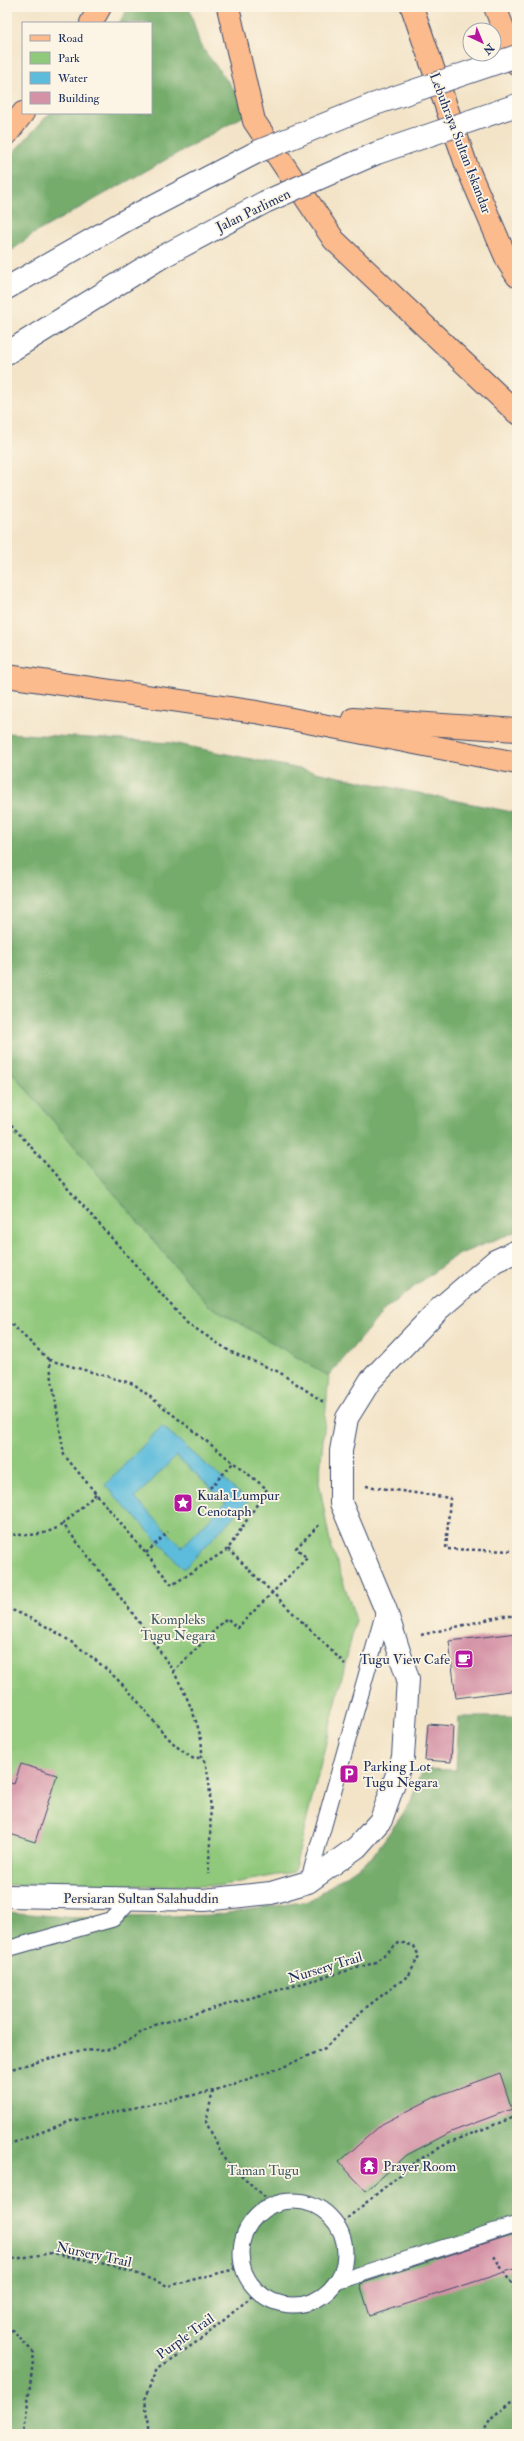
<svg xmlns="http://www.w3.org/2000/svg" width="524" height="2441" font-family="'IM FELL Double Pica',serif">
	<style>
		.green { fill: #90c87c; stroke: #567c6d }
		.forest { fill: #74ac6c; stroke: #486e65 }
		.water { fill: #5dbcdb; stroke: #3c769c; fill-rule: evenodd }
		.building { fill: #d492a6 }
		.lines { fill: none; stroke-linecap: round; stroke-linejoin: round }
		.service-casing { stroke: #3b4a6e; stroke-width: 17 }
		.minor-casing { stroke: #3b4a6e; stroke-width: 24 }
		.tertiary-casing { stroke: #3b4a6e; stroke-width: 24 }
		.primary-casing { stroke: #3b4a6e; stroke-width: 24 }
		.path { stroke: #3b4a6e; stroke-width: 2.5; stroke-dasharray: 3 3; stroke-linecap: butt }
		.service { stroke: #fff; stroke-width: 15 }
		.minor { stroke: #fff; stroke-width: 22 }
		.tertiary { stroke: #fff; stroke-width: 22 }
		.primary { stroke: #fbbb8d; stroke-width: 22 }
		.tertiary-bridge-casing { stroke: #3b4a6e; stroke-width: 24; stroke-linecap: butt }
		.tertiary-bridge { stroke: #fff; stroke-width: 22 }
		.labels { text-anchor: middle; stroke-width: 3.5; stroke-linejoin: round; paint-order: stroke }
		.street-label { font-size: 14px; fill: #1b2f5e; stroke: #fcf5e5 }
		.poi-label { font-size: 14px; fill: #1b2f5e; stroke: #fcf5e5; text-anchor: start }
		.park-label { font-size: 14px; fill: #3e5d67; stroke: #fcf5e5 }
	</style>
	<rect width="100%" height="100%" fill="#fcf5e5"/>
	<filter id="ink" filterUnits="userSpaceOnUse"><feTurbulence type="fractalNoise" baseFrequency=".025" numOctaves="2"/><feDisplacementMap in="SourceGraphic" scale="8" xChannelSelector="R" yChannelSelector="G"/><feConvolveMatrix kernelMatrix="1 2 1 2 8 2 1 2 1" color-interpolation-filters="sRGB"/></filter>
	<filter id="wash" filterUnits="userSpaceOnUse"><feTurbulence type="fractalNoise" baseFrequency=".012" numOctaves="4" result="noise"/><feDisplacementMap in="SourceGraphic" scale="16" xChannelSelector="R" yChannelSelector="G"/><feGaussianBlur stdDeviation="0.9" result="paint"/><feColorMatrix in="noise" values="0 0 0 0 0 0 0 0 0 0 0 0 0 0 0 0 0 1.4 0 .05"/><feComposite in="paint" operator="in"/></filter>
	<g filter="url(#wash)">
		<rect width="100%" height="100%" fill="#f3e4c8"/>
		<path class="green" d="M7,1066L207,1304L329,1376L319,1482L330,1542L356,1620L294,1872L218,1886L7,1885Z"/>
		<g class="forest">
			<path d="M129,7H189L200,45L251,112L33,234L7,254V159L50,113H151V23H119Z"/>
			<path d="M7,733L172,743L517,813V1231L455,1256L386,1308L329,1376L207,1304L7,1066Z"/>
			<path d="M459,1717H517V1999L512,2008L517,2032V2434H7V1912L76,1918L213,1915L309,1901L371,1858L410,1804L422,1769L456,1770Z"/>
		</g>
		<path class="water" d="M162,1426L248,1501L184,1569L105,1485ZM176,1456L226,1502L182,1547L135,1498Z"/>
		<g id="blocks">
			<g class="building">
				<path d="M517,1633V1690L456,1698L449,1641Z"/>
				<path d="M428,1724L453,1726L451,1762L425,1760Z"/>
				<path d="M21,1764L57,1775L35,1842L7,1833V1782L14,1784Z"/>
				<path d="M500,2073L512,2109L451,2132L407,2155L366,2191L339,2162L382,2124L437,2096Z"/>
				<path d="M517,2233V2268L370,2316L360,2284Z"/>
			</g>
		</g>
	</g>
	<g filter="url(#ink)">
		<use href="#blocks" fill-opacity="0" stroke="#3b4a6e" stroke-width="1"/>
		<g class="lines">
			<g class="service-casing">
				<g id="service">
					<path d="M308,1882L385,1608"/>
					<path d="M7,1949L113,1919L131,1899"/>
					<circle cx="293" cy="2253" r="52"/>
					<path d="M336,2282L517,2224"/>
				</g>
			</g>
			<g class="minor-casing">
				<path id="minor" d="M7,1896L204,1900L271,1893L308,1882L357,1847L381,1820L403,1757L408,1679L385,1608L341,1503V1451L347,1418L370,1381L439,1309L495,1261L517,1251"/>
			</g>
			<g class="tertiary-casing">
				<g id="tertiary">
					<path d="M7,288L130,218"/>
					<path d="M7,353L160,258"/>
				</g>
			</g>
			<g class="primary-casing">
				<g id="primary">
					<path d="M228,7L254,121L334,240L517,413"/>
					<path d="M412,7L467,167L508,262L517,276"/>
					<path d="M495,7L517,64"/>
					<path d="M91,23L100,7"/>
					<path d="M7,134L23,113"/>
					<path d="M7,676L256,712L517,763"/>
					<path d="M353,719L517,730"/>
				</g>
			</g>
			<g class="path">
				<path d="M7,1120L187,1323L231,1352L279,1372L325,1403"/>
				<path d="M7,1320L49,1360"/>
				<path d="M49,1360L134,1384L267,1489L228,1549L172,1585L64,1455Z"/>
				<path d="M366,1486L450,1498L446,1549L517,1551"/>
				<path d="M210,1488L233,1463"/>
				<path d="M96,1494L63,1524C100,1572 140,1620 173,1671C183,1687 207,1738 201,1757C215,1768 210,1855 208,1874"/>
				<path d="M7,1534C28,1536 46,1536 63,1524"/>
				<path d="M228,1549L345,1664"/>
				<path d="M146,1553L168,1532"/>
				<path d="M7,1608C52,1626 92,1653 126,1688C148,1711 166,1743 194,1759L201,1757"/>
				<path d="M421,1635L503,1616H517"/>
				<path d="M173,1672L227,1618L237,1628L307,1558L296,1548L321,1523"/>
				<path d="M7,2070L78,2051L112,2049L155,2025L374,1963L400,1942L414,1946L419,1956L409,1975L364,2009L325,2048L283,2067L213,2091L71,2121L7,2145"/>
				<path d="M213,2091L206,2122L225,2160L273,2205"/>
				<path d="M338,2226L415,2162L450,2142L517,2116"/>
				<path d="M494,2256L517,2293"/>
				<path d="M7,2260L52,2253L120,2267L168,2286L243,2267"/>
				<path d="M7,2325L34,2353L24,2434"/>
				<path d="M152,2434L148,2428L145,2397L158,2368L204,2337L258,2291"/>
				<path d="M482,2434L491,2419L517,2398"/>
			</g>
			<use href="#service" class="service"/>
			<use href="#minor" class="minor"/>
			<use href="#tertiary" class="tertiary"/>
			<use href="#primary" class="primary"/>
			<g class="tertiary-bridge-casing">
				<g id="tertiary-bridge">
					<path d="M130,218L259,151L372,105L517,56"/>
					<path d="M160,258L265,202L377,153L517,105"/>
				</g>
			</g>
			<use href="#tertiary-bridge" class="tertiary-bridge"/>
		</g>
	</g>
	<defs>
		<g id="sight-square" transform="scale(1)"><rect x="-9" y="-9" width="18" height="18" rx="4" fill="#b5179e" stroke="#fcf5e5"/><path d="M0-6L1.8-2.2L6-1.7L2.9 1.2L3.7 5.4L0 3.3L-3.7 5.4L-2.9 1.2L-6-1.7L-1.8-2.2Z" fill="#fff"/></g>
		<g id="cafe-square" transform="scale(1)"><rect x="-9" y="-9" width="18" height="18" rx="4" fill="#b5179e" stroke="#fcf5e5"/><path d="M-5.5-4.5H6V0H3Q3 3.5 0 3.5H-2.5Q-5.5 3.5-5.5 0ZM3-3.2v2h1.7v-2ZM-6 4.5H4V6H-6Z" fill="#fff"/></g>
		<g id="parking-square" transform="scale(1)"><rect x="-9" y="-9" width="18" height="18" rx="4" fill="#b5179e" stroke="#fcf5e5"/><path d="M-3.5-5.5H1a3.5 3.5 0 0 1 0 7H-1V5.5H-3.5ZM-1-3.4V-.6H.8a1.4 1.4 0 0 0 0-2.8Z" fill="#fff"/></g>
		<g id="temple-square" transform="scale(1)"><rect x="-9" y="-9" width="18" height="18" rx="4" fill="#b5179e" stroke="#fcf5e5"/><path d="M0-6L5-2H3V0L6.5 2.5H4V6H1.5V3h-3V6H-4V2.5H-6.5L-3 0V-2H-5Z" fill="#fff"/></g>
	</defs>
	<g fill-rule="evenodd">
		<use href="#sight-square" x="183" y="1503"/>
		<use href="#cafe-square" x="464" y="1659"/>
		<use href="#parking-square" x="349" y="1774"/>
		<use href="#temple-square" x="369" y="2166"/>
	</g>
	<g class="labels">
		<g class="street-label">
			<text transform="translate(461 143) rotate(69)" y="5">Lebuhraya Sultan Iskandar</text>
			<text transform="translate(253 210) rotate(-26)" y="5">Jalan Parlimen</text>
			<text x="141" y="1903">Persiaran Sultan Salahuddin</text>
			<text transform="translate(325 1967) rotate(-17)" y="5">Nursery Trail</text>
			<text transform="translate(94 2254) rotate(12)" y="5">Nursery Trail</text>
			<text transform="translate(185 2336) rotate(-36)" y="5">Purple Trail</text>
		</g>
		<g class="poi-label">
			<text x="197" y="1500">Kuala Lumpur<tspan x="197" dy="16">Cenotaph</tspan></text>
			<text x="450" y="1664" text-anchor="end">Tugu View Cafe</text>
			<text x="363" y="1771">Parking Lot<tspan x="363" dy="16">Tugu Negara</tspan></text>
			<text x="383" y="2171">Prayer Room</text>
		</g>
		<g class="park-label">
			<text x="178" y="1624">Kompleks<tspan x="178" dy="16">Tugu Negara</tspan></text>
			<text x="263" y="2175">Taman Tugu</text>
		</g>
	</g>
	<rect width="524" height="2441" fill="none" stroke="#fcf5e5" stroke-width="24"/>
	<rect x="22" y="22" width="130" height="92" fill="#fcf5e5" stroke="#a2a6af"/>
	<rect x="30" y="35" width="20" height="6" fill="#fbbb8d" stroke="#a2a6af"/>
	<text x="58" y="42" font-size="12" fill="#1b2f5e">Road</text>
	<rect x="30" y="52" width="20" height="12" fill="#90c87c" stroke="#a2a6af"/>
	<text x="58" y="62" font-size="12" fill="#1b2f5e">Park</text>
	<rect x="30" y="72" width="20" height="12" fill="#5dbcdb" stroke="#a2a6af"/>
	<text x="58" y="82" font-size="12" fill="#1b2f5e">Water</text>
	<rect x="30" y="92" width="20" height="12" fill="#d492a6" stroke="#a2a6af"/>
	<text x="58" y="102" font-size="12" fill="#1b2f5e">Building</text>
	<g transform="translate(482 42) rotate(136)"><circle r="19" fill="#fcf5e5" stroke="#a2a6af"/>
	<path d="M0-3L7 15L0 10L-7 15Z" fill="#b5179e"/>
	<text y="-6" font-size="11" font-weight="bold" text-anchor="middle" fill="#1b2f5e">N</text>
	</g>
</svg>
